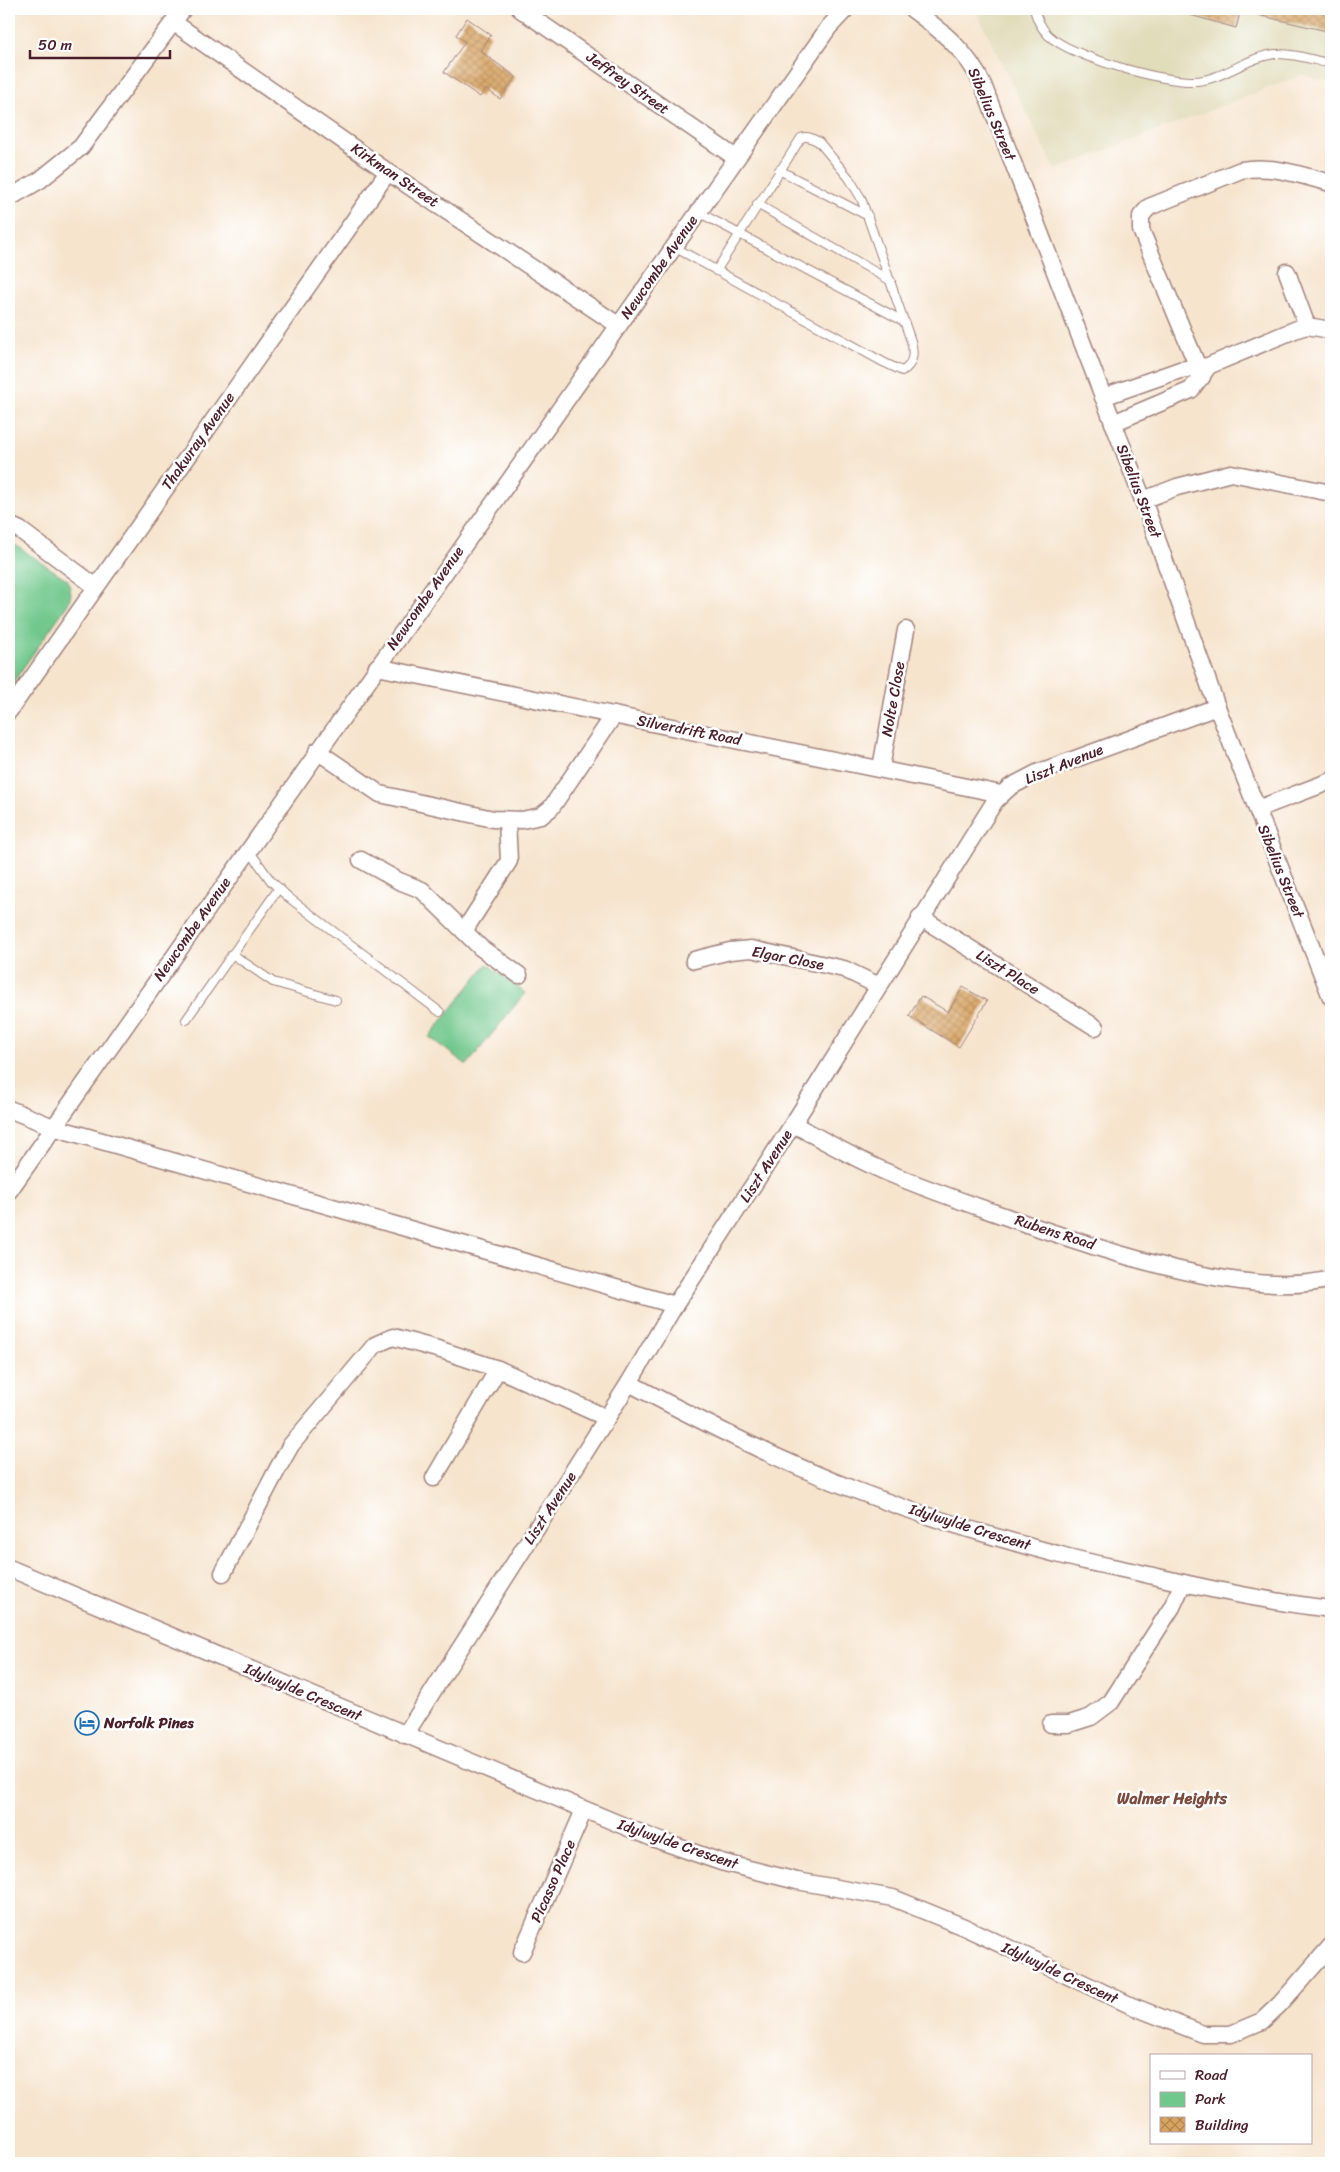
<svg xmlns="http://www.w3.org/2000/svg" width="1340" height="2172" font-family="Sriracha,sans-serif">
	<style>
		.built { fill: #e1dcba }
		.green { fill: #71c88c; stroke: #5e745c }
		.building { fill: url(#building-cross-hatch) }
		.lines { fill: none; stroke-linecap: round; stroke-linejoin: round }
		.service-casing { stroke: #a0827c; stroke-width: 10 }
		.minor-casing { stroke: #a0827c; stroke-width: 19 }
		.service { stroke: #fff; stroke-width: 8 }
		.minor { stroke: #fff; stroke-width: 16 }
		.labels { text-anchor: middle; stroke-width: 5; stroke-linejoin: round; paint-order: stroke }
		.street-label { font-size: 15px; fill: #4a1f2b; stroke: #fff }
		.poi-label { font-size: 15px; font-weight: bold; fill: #4a1f2b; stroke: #fff; text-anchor: start }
		.neighbourhood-label { font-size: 16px; font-weight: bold; fill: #7c4d3e; stroke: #fff }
	</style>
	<defs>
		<pattern id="building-cross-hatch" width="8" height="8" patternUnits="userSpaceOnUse" patternTransform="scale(1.25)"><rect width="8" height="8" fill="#d8a361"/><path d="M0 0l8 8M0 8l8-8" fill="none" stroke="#b18450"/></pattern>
	</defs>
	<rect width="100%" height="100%" fill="#fff"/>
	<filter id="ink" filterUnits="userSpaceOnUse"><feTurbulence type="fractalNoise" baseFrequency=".02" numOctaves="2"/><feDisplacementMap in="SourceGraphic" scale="10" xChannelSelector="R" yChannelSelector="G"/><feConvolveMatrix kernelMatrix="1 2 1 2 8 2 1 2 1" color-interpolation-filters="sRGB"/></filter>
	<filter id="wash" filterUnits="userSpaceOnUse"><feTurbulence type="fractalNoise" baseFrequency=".0096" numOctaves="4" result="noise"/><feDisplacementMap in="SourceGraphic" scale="20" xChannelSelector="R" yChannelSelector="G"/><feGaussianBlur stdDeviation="1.12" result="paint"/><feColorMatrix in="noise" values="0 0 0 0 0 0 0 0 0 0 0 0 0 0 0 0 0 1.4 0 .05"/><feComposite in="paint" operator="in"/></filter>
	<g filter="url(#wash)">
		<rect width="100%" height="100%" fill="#f6e4cd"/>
		<path class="built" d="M975,9H1331V83L1302,75L1055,170Z"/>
		<g class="green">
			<path d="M9,541L68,580L71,594L68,604L9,688Z"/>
			<path d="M487,964L525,993L467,1065L429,1037Z"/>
		</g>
		<g id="blocks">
			<g class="building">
				<path d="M1184,9H1241L1236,28L1183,13Z"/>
				<path d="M1259,9H1331V32L1258,15Z"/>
				<path d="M467,18L491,35L480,51L516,77L500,99L486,89L480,97L444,72L465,42L456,35Z"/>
				<path d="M963,987L987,1001L959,1047L909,1016L921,996L948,1012Z"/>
			</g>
		</g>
	</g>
	<g filter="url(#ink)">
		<use href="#blocks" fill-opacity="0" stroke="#a0827c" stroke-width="1"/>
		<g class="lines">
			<g class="service-casing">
				<g id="service">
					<path d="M1034,9C1037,19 1040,27 1048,35C1072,57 1164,83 1196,81C1224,79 1247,57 1275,54C1294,53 1313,60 1331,64"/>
					<path d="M779,170L868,216"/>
					<path d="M757,204L891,281"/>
					<path d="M698,212L905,322"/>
					<path d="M674,247L883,362L902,371C914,365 914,352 911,341L861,198L849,178L819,142C813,139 808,135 801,138L716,271"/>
					<path d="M248,849L271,881L288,897L440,1012"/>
					<path d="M232,954L273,982L336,1000"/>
					<path d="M186,1020L279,888"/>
				</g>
			</g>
			<g class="minor-casing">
				<g id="minor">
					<path d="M520,9L736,158"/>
					<path d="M912,9C942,31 967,51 983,85L1143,500L1217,707L1331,997"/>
					<path d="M173,22L388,172L618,325"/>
					<path d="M9,198L40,180L81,147L183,9"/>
					<path d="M1287,272L1307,326"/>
					<path d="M1202,377L1141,230V216L1149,207L1241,170C1272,164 1302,176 1331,183"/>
					<path d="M1103,397L1180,370L1208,366L1297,329L1307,326L1331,330"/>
					<path d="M1113,423L1191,390L1207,368"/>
					<path d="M1143,500L1177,487L1231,473L1331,493"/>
					<path d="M9,525L20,530L95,586"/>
					<path d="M377,667L1001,794"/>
					<path d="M9,711L388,172"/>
					<path d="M317,751L380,794L493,819L522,820L541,816L551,808L614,715"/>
					<path d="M881,768L906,630"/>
					<path d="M1257,809L1331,781"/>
					<path d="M361,860L399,881L422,890L481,948L519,975"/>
					<path d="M920,917L1095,1027"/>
					<path d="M464,931L509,861L507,820"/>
					<path d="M694,960L730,951L751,949L844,969L879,986"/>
					<path d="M9,1109L53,1127L675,1305"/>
					<path d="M793,1124C825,1141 857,1160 891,1174C931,1191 973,1205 1015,1220C1097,1248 1247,1301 1331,1279"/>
					<path d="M9,1191L829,27L846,9"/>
					<path d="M629,1383C703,1422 777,1460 855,1490C920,1515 989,1536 1057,1554C1088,1563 1121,1568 1153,1576C1212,1590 1271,1602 1331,1609"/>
					<path d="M434,1478L498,1369"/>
					<path d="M9,1568L655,1839L721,1862L797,1881L893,1898L964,1927L1132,2006L1203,2034H1231L1262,2021L1280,2004L1331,1946"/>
					<path d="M223,1573L278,1468L291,1445L375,1345L393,1337L441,1350L498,1369L607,1418"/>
					<path d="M1051,1724H1069L1091,1717L1111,1702L1172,1607L1183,1583"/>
					<path d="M405,1735L629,1383L675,1305L793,1124L995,801L1010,787L1037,773L1217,707"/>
					<path d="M522,1952L584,1810"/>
				</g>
			</g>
			<use href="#service" class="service"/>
			<use href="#minor" class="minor"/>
		</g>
	</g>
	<defs>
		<g id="hotel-ring" transform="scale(1.25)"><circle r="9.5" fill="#fff" stroke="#1f6fb2" stroke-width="1.5"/><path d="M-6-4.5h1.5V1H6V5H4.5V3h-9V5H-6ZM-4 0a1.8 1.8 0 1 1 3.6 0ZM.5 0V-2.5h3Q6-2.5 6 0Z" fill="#1f6fb2"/></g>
	</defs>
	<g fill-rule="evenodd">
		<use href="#hotel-ring" x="87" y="1723"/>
	</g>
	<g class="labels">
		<g class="street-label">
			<text transform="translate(628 83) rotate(35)" y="5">Jeffrey Street</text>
			<text transform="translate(992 114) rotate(67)" y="5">Sibelius Street</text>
			<text transform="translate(395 175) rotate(34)" y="5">Kirkman Street</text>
			<text transform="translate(659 267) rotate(-55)" y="5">Newcombe Avenue</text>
			<text transform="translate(198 441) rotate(-55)" y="5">Thakwray Avenue</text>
			<text transform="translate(1139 491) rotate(69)" y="5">Sibelius Street</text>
			<text transform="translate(425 598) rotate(-55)" y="5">Newcombe Avenue</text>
			<text transform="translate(893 699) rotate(-80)" y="5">Nolte Close</text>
			<text transform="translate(689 730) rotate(11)" y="5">Silverdrift Road</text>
			<text transform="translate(1064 764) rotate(-22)" y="5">Liszt Avenue</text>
			<text transform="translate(1281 871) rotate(68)" y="5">Sibelius Street</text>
			<text transform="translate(192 929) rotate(-55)" y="5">Newcombe Avenue</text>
			<text transform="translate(788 958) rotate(11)" y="5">Elgar Close</text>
			<text transform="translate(1008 972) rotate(32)" y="5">Liszt Place</text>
			<text transform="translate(766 1166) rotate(-57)" y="5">Liszt Avenue</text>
			<text transform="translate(1055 1232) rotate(18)" y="5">Rubens Road</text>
			<text transform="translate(550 1508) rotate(-57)" y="5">Liszt Avenue</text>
			<text transform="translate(970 1527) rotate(17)" y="5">Idylwylde Crescent</text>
			<text transform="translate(303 1692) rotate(23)" y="5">Idylwylde Crescent</text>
			<text transform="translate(678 1844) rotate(19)" y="5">Idylwylde Crescent</text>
			<text transform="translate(553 1881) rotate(-66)" y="5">Picasso Place</text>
			<text transform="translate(1060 1973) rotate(25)" y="5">Idylwylde Crescent</text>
		</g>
		<g class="poi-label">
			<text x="104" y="1728">Norfolk Pines</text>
		</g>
		<g class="neighbourhood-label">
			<text x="1172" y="1804">Walmer Heights</text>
		</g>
	</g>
	<rect width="1340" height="2172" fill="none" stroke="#fff" stroke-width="30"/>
	<rect x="1150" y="2054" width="162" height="90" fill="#ffffff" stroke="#b7a5aa"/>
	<rect x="1160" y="2071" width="25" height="8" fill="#ffffff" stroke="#b7a5aa"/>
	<text x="1195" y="2080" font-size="15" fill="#4a1f2b">Road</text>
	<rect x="1160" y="2092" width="25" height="15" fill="#71c88c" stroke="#b7a5aa"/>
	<text x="1195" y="2104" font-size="15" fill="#4a1f2b">Park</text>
	<rect x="1160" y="2117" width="25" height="15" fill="url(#building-cross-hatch)" stroke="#b7a5aa"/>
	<text x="1195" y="2130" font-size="15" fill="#4a1f2b">Building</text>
	<path d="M30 50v8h140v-8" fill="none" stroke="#4a1f2b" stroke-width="2.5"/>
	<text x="38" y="50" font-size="15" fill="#4a1f2b" stroke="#ffffff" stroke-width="4" paint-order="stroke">50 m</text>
</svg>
